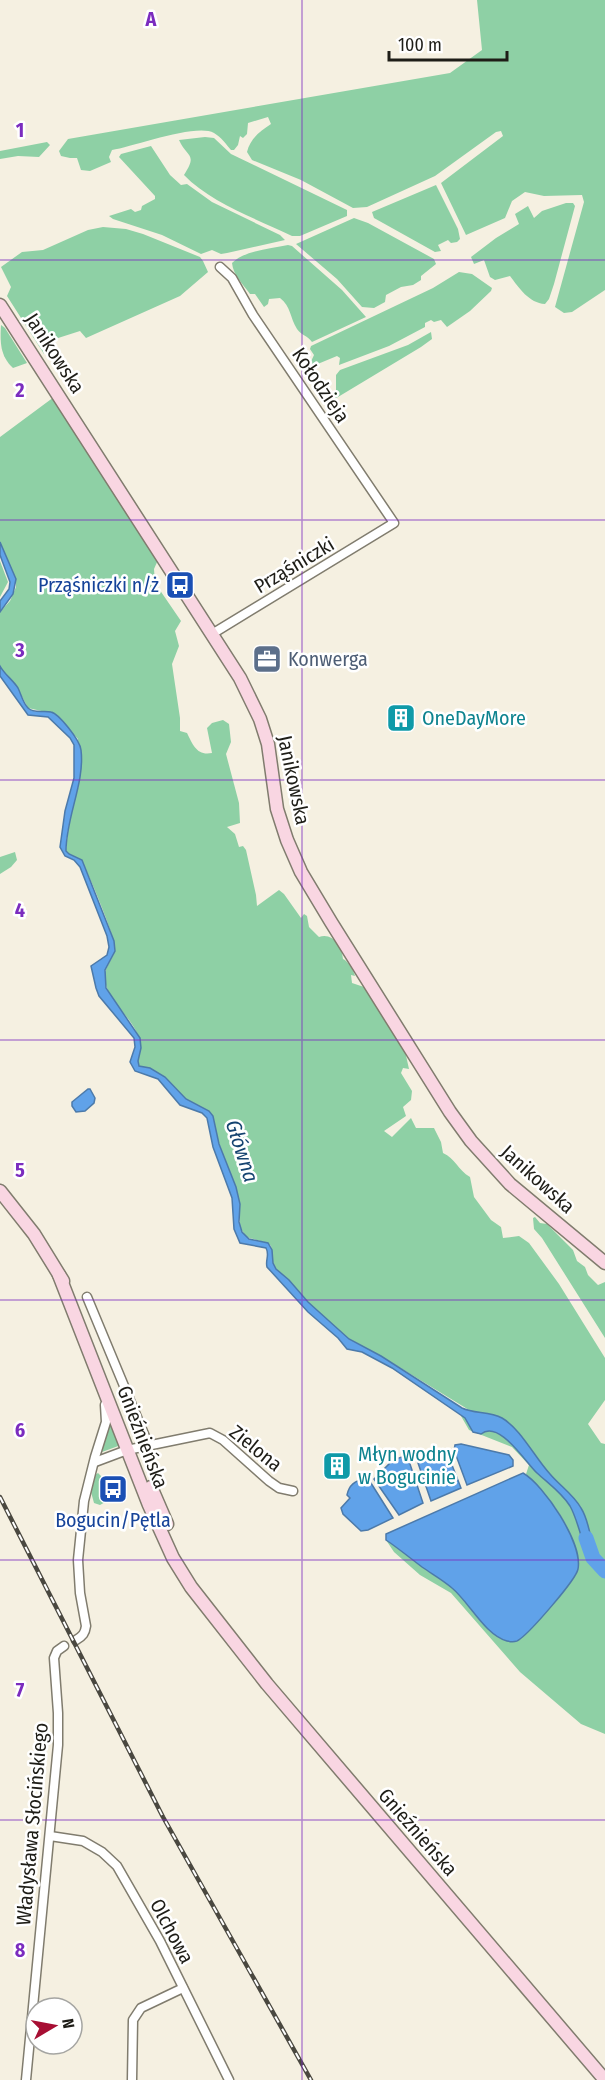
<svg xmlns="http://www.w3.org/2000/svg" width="605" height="2080" font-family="'Fira Sans Condensed',sans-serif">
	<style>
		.green { fill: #8ed0a5 }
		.water { fill: #60a2e9; stroke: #4c7aaa; stroke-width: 1.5 }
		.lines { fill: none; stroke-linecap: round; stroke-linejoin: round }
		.river { stroke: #60a2e9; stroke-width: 15 }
		.street-casing { stroke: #807c6e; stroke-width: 11 }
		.secondary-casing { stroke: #807c6e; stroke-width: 15 }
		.street { stroke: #fff; stroke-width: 8 }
		.secondary { stroke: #f9d6e2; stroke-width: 12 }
		.rail-casing { stroke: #4a4840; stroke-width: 4.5 }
		.rail { stroke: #fff; stroke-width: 2; stroke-dasharray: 7; stroke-linecap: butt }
		.grid { fill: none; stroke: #7b2cbf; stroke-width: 1.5; stroke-opacity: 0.55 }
		.labels { text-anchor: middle; stroke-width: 5; stroke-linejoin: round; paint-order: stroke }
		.street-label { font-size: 20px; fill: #1e1d17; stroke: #fff }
		.transit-label { font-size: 20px; fill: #164399; stroke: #fff; text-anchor: end }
		.service-label { font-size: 20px; fill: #4e5e75; stroke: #fff; text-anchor: start }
		.culture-label { font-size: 20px; fill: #0d838f; stroke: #fff; text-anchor: start }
		.water-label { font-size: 21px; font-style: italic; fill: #144370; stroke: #fff }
		.grid-label { font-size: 20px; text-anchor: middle; font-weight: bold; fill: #7b2cbf; stroke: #fff; stroke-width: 5; stroke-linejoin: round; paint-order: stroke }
	</style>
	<rect width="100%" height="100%" fill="#f5f0e1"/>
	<g class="green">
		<path d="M477,0H605V290L572,312L564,313L555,307L584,202L582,195L544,196L525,192L512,201L505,218L466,235L441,183L503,136L501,131L496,132L435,176L367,207L353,208L301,180L252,160L247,152C250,139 260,131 271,124L268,117L248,123L247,134L243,138L240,136L238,145L234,150H231C226,144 221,137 214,133C196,123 133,147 112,150L109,157L111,162L90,171L81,170L77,158H70L61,156L59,151L68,139L450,73L482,50Z"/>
		<path d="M205,137L214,138L231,154L347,210V216L300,236H292C257,219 211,203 184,175C198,153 187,158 179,140Z"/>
		<path d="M47,142L50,145L39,157L18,156L0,159V151Z"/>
		<path d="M151,146L170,175L181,185L187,184L212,202L280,235L285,240L227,253L221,254L212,250L201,254L162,235L113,219L109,216L131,209L135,212L141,210L142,206L155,199V196L119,157L121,154Z"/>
		<path d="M436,185L458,229L460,239L457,242L451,243L448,240L438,245L441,251L435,252L374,218L372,212Z"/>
		<path d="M566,203H573L575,206L554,284L549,299L545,304C529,303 519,288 510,276L495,280L490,277L484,260L474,264L471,257L496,238L519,224L515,214L528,206L534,218L542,211Z"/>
		<path d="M354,218L368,223L434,259L436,264L421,276V280L413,285L401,287L386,295L385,302L374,308L362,307L337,279L296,244Z"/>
		<path d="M103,227L126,229L143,234L200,257L203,261L208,272L180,296L86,338L80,331L55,339L51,351L44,354L7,296L11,287L1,267L22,252L43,250L88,230Z"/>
		<path d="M288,245L292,246L342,290L366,317L312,342C308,336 301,335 297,329C290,318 291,306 280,298L269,299L268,304L264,307L255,294H250C243,284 233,275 232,263C245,250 270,249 288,245Z"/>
		<path d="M459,272L472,274L492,288L491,291L470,311L447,327L441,320L434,322L431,320L425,323V327L389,346L339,365L340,358L337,356L308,368L314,355L310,349L311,346L433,288Z"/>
		<path d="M1,325L5,328L27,363L13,368C0,356 0,342 1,325Z"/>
		<path d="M431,332L432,339L421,347L333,400L331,394L336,390V375L340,370L408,345Z"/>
		<path d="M54,397L158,560L154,569L155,583L181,621L175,631L179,646L172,664L180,718V731L187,733C193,745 197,756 212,753L207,728L212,723L223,720L229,724L231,742L226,754L239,803L240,823L227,827L235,834L239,847L243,846L246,850L256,895L257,906L279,890L284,894L301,918L304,914L307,916L309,927L319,937C332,932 342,946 343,959C348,961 354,971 355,976L351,975L352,983L364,987L405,1051L409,1069L403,1068L401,1073L412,1091L411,1100L403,1107L406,1116L384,1131L392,1137L411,1118L416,1128H434L441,1142L443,1153C455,1158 458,1170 470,1177L474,1197L491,1220L501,1227L503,1238L519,1236L529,1243L559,1284L605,1358V1400L588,1424L601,1443L605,1444V1734L581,1724L520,1672L451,1593L420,1575L394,1552L386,1540C408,1555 431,1569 451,1586C469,1602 489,1645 517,1641L568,1586L577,1573L578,1566L574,1545L565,1523L555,1507L526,1474L529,1465L512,1447L469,1430L461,1416L477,1413L469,1410L381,1356L349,1339L308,1302L289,1280L276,1269L273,1263L271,1246L268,1243L246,1237L240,1227V1204L236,1187L219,1144L213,1116L209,1111L186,1099L165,1077L147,1068L139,1066C135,1054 144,1047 136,1031C127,1013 109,1002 105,981C102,966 116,959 115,946C114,936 89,873 83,865C78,858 71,857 66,851L70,812L79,785L78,739L55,714L28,708L16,685L5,675L0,666V612L10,601L16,587V580L0,542V437Z"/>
		<path d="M0,561L8,582L0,597Z"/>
		<path d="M15,852L17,860L11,867L0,874V857Z"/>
		<path d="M535,1217L540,1223L547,1224L573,1250L577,1261L585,1267L588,1275L598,1285L605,1282V1338L542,1238L534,1229L533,1218Z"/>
		<path d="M111,1419L121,1445L102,1452L109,1423Z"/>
		<path d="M98,1473C106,1480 109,1492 107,1501L100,1505L94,1503L91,1492L95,1475Z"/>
	</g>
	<g class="water">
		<path d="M0,542L16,579L13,594L0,612V601L9,589L10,582L0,555Z"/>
		<path d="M0,666C5,675 13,680 18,688C21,694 23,703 28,708C34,714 44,710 51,712C59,714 80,740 81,750C85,783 66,817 66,851L69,854L82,860L114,941L115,951L105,970L106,988L140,1038L141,1048L138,1061L139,1066L150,1068L165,1077L186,1099L209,1111L213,1116L219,1144L236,1187L240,1204L239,1222L242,1232L249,1239L268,1243L272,1250L273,1263L276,1269L289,1280L308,1302L349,1339L381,1356L462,1408C474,1414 489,1411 502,1418C521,1429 535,1458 550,1474C560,1486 573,1494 581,1508C590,1522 590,1541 596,1556L589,1559C582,1543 578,1520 570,1506C562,1493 549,1484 537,1473C526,1463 499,1419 481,1434L473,1432L465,1418L392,1368L362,1352L347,1349L338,1338L308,1312L267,1267C265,1260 270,1255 266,1248L240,1243L234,1229L232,1198L213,1147L207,1118L202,1113L180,1105L158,1079L135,1071L130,1062L135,1047L134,1038L99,996L96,988L91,966L107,955L109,947L107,936L80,867L74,860L65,856L60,847L65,811L74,778V745L70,738L48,717L28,715L0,676Z"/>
		<path d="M88,1089H90L95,1098L94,1103L85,1111L76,1112L72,1106V1102Z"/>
		<path d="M461,1444L509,1455L513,1460V1466L467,1485L454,1450L455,1445Z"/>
		<path d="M402,1457L407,1458L409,1461L423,1503L399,1515L374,1479L393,1460Z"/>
		<path d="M417,1460H450L461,1488L431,1501Z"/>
		<path d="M523,1473C544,1485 583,1543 578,1569C576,1580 531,1631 520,1639C517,1642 511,1642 507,1641C485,1635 469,1602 452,1588C443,1580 432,1574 422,1567C410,1558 398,1548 386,1540V1534Z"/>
		<path d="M365,1479L369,1480L393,1518L368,1530L361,1531L343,1514L341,1508L350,1498L347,1495C349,1485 356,1480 365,1479Z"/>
	</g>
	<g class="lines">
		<path class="river" d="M586,1538L593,1558L605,1571"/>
		<g class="street-casing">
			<g id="street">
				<path d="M212,634L394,523L253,315L232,278L220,267"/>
				<path d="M87,1297L149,1446"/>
				<path d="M95,1462L127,1450L210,1433L223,1440L269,1481L279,1488L293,1491"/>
				<path d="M76,1640C83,1636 85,1633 86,1626L80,1593L78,1560L84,1501L95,1457L106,1422L105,1405"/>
				<path d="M50,1836L83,1841L102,1852L117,1866L160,1941L229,2080"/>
				<path d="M26,2080L58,1745V1713L54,1658L57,1651L64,1646"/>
				<path d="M132,2080L133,2020L141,2008L183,1988"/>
			</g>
		</g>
		<g class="secondary-casing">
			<g id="secondary">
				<path d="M0,305L240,678L260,719L268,744L277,809L287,840L301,872L331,922L450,1112L471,1141L510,1184L605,1263"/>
				<path d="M0,1191L34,1234L63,1281"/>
				<path d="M59,1275L149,1505L173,1558L191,1587L267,1684L605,2080"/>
				<path d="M151,1487L167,1524"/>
			</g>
		</g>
		<use href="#street" class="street"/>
		<use href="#secondary" class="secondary"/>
		<g class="rail-casing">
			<path id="rail" d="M0,1497L163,1817L311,2080"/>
		</g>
		<use href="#rail" class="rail"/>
	</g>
	<path class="grid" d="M302,0V2080M0,260H605M0,520H605M0,780H605M0,1040H605M0,1300H605M0,1560H605M0,1820H605"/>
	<defs>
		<g id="bus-square" transform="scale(1.5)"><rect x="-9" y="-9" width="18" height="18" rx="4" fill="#1a4fb4" stroke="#fff"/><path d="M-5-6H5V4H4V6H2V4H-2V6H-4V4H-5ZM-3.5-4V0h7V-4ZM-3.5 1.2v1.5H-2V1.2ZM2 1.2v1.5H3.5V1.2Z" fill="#fff"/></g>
		<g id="office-square" transform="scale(1.5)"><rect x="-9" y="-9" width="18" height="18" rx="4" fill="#5c6f8a" stroke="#fff"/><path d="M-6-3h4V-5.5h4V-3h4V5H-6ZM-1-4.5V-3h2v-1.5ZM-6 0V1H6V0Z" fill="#fff"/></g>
		<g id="building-square" transform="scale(1.5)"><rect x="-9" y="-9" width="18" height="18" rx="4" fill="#0f9aa8" stroke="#fff"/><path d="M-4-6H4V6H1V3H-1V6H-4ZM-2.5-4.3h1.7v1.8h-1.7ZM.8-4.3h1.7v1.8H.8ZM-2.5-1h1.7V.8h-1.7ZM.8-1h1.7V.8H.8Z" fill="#fff"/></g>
	</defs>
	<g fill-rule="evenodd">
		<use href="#bus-square" x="180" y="585"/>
		<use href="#office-square" x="267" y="659"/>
		<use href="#building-square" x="401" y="718"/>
		<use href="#building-square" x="337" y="1466"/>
		<use href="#bus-square" x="113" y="1489"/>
	</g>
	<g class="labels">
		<g class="street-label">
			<text transform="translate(55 353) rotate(57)" y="7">Janikowska</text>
			<text transform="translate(321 385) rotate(56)" y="7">Kołodzieja</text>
			<text transform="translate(294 565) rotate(-31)" y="7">Prząśniczki</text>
			<text transform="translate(294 780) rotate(78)" y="7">Janikowska</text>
			<text transform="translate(538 1179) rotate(42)" y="7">Janikowska</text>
			<text transform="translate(143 1437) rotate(69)" y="7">Gnieźnieńska</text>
			<text transform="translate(256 1448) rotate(39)" y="7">Zielona</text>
			<text transform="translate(32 1824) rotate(-85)" y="7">Władysława Słocińskiego</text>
			<text transform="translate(418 1832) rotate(49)" y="7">Gnieźnieńska</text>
			<text transform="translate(172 1931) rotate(62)" y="7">Olchowa</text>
		</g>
		<g class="transit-label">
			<text x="159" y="592">Prząśniczki n/ż</text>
			<text x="113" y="1527" text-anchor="middle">Bogucin/Pętla</text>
		</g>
		<g class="service-label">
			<text x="288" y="666">Konwerga</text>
		</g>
		<g class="culture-label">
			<text x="422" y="725">OneDayMore</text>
			<text x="358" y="1461">Młyn wodny<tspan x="358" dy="23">w Bogucinie</tspan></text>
		</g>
		<g class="water-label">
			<text transform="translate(242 1151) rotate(72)" y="7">Główna</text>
		</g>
	</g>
	<g class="grid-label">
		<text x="151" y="26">A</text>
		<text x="20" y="137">1</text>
		<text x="20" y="397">2</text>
		<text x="20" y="657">3</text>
		<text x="20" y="917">4</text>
		<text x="20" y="1177">5</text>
		<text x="20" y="1437">6</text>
		<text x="20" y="1697">7</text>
		<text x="20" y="1957">8</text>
	</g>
	<g transform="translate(54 2026) rotate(80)"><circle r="28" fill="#ffffff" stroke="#a5a5a2" stroke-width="1.5"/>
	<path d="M0-4.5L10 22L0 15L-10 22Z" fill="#a70e33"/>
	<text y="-9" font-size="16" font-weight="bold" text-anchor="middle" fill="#1e1d17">N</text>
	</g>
	<path d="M389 51v9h118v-9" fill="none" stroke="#1e1d17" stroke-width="3"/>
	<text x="398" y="51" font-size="18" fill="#1e1d17" stroke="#ffffff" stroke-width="4.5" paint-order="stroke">100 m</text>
</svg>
